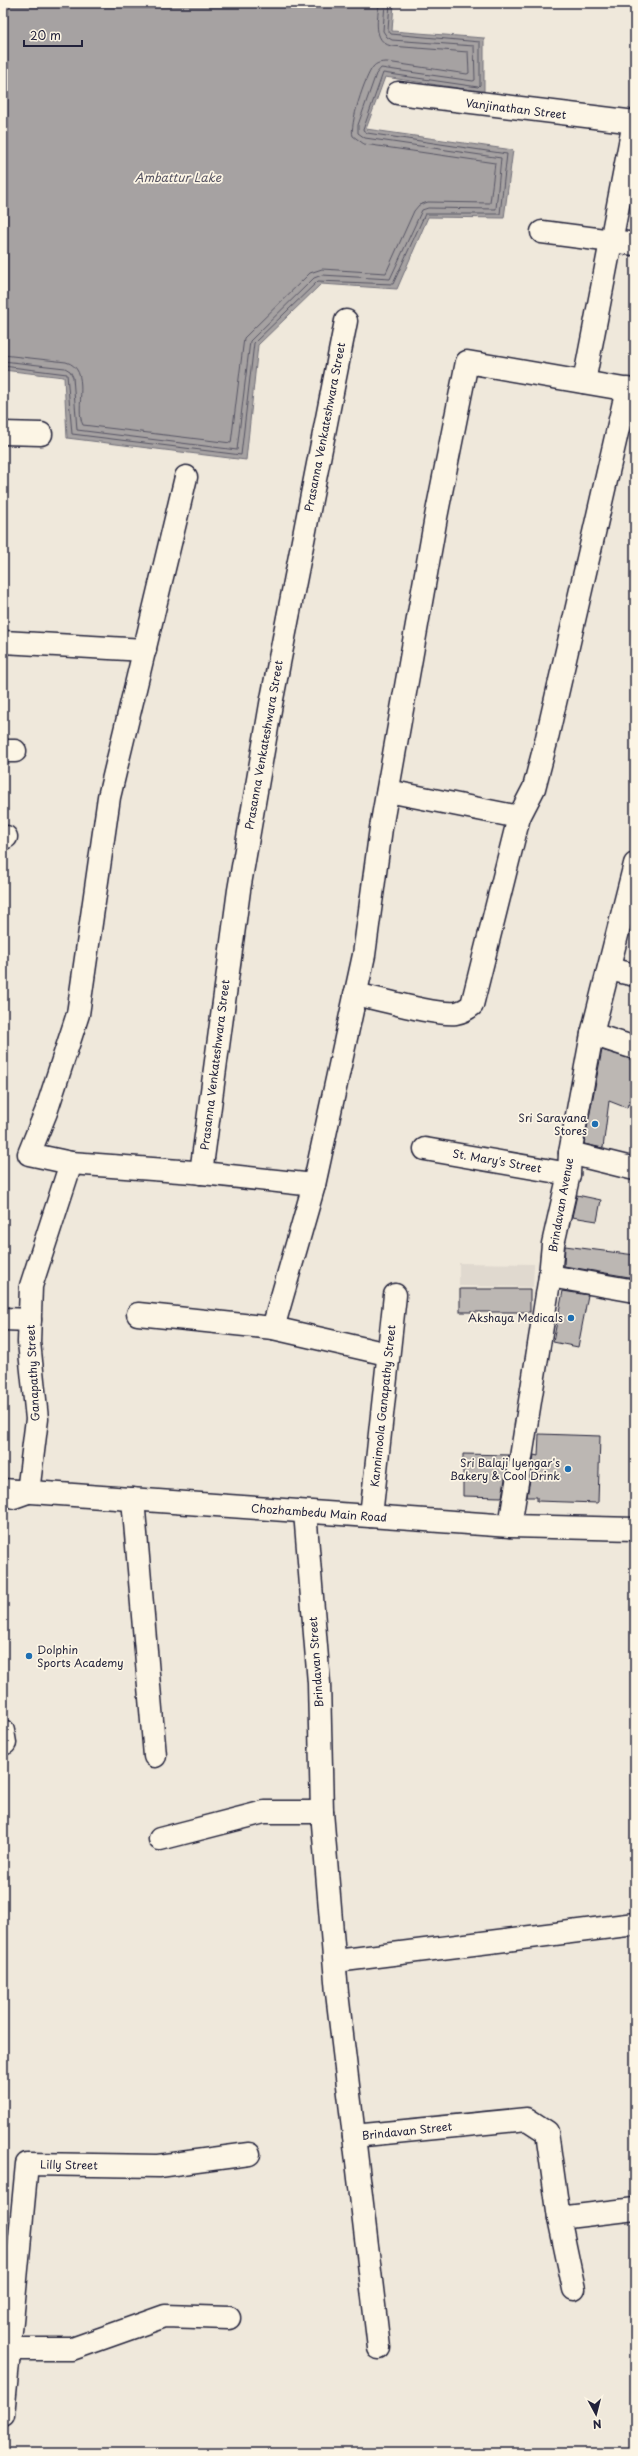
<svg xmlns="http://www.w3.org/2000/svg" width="638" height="2456" font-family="'Playpen Sans',sans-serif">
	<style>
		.built { fill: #e0d9cf }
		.water { fill: #a6a2a2; stroke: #716f79 }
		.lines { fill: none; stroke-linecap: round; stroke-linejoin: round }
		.shore { stroke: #575564; stroke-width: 1 }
		.building { fill: #bcb7b3; stroke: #22223b }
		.minor-casing { stroke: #22223b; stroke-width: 25 }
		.minor { stroke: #fcf5e5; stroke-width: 22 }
		.poi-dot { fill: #1f6fb2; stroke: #fcf5e5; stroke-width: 1.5 }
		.labels { text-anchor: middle; stroke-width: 3.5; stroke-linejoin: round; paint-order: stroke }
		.street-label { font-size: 11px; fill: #22223b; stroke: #fcf5e5 }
		.poi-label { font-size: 11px; fill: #22223b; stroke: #fcf5e5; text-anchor: end }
		.water-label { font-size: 12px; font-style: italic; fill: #575564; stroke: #fcf5e5 }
	</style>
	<rect width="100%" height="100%" fill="#efe8db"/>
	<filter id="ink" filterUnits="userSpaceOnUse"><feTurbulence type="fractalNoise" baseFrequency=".025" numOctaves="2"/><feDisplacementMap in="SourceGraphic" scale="8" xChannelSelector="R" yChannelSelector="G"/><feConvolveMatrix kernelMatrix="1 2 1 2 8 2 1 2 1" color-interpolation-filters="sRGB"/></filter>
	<g filter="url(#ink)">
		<path class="built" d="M459,1263L534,1264L533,1287L459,1286Z"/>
		<path class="water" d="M3,3H394L392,31L484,38V92L385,77L366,129L513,150L504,218L428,217L397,289L321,284L258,345L246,460L67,438L64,377L3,370Z"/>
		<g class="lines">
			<g class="shore">
				<path d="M3,355L66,362C92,369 74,408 83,425L231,443L244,338L310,273L322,269L386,273L414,211L419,205L428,202L490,203L495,163L364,144L353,136C349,126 365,76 373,67C376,63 381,62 387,62L467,74L469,73L468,52L391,46C372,41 378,18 379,3"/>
				<path d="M3,361L65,368L70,371L73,377L77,430L237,450L250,341L314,278L322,275L390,279L422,210L428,208L496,209L501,158L365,138L358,133V125L376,74L381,68L473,81L475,80L474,46L392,40L387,37L383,31L385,3"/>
				<path d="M3,366L67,374L72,434L241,455L254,343L318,281L393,284L425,214H500L507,154L367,133L363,130L383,73L478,87L480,85V42L391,34L388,30L390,3"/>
			</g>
		</g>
		<g class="building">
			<path d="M602,1050L635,1060V1106L628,1104L627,1108L609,1101L603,1148L584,1144Z"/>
			<path d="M577,1195L601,1200L597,1221L572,1217Z"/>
			<path d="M565,1246L635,1255V1278L564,1266Z"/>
			<rect x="460" y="1289" width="70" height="23"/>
			<path d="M563,1291L588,1295L578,1347L553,1342Z"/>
			<path d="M539,1434L600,1436L598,1503L537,1501V1497H527L534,1455L538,1456Z"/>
			<path d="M463,1454L509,1455L502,1497L463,1496Z"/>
		</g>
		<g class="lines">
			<g class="minor-casing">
				<g id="minor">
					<path d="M398,93L635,122"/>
					<path d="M542,232L635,244"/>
					<path d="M584,382L634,122"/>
					<path d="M3,433L41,434"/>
					<path d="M186,477L109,797L78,1014L46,1112L29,1154L71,1163L193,1172L314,1185L364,955L381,828L436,517L467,362L635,391"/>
					<path d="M3,642L145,650"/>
					<path d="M3,751H15"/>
					<path d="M388,791L519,817"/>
					<path d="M3,837H6"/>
					<path d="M609,969L635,975"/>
					<path d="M355,994C381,999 432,1015 456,1013C462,1012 467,1009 472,1005L519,817L534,788L546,742L627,389"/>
					<path d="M592,1034L635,1048"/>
					<path d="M425,1149L569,1174"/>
					<path d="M570,1153L635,1169"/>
					<path d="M201,1173L239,890L271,704L346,321"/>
					<path d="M550,1276L635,1291"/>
					<path d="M138,1314L273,1328L387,1354"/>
					<path d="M3,1319L30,1320"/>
					<path d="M273,1328L314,1185"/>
					<path d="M3,1490L510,1526L635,1529"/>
					<path d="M14,1497L28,1492L37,1419L29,1342L31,1286L71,1163"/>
					<path d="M133,1499L155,1756"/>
					<path d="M371,1516L395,1295"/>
					<path d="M510,1526L550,1276L553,1244L569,1174L570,1153L592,1034L635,864"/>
					<path d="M3,1731L5,1743"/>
					<path d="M322,1812L337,1993L354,2136L527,2119L547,2132L559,2218L635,2209"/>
					<path d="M160,1839L264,1812H322L319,1683L305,1512"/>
					<path d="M336,1961L635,1924"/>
					<path d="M354,2136L379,2348"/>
					<path d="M559,2218L574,2289"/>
					<path d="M10,2349H72L165,2316L229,2318"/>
					<path d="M3,2415L27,2164L159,2166L249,2154"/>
				</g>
			</g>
			<use href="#minor" class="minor"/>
		</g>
	</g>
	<g class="poi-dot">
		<circle cx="595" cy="1124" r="4"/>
		<circle cx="571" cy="1318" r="4"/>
		<circle cx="568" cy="1469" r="4"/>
		<circle cx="29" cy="1656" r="4"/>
	</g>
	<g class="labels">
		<g class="street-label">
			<text transform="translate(516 109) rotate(7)" y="4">Vanjinathan Street</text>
			<text transform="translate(325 427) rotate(-79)" y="4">Prasanna Venkateshwara Street</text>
			<text transform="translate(264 745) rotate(-80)" y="4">Prasanna Venkateshwara Street</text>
			<text transform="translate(215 1065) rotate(-83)" y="4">Prasanna Venkateshwara Street</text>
			<text transform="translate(497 1161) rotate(10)" y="4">St. Mary's Street</text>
			<text transform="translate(561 1205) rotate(-80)" y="4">Brindavan Avenue</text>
			<text transform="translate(33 1373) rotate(-93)" y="4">Ganapathy Street</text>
			<text transform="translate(383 1406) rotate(-84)" y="4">Kannimoola Ganapathy Street</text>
			<text transform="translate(319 1513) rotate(4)" y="4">Chozhambedu Main Road</text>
			<text transform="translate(316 1662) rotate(-94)" y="4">Brindavan Street</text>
			<text transform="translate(407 2131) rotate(-6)" y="4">Brindavan Street</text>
			<text transform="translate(69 2165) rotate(1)" y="4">Lilly Street</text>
		</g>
		<g class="poi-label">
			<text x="587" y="1122">Sri Saravana<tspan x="587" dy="13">Stores</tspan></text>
			<text x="563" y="1322">Akshaya Medicals</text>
			<text x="560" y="1467">Sri Balaji Iyengar's<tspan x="560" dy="13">Bakery &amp; Cool Drink</tspan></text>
			<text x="37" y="1654" text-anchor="start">Dolphin<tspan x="37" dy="13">Sports Academy</tspan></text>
		</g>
		<g class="water-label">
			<text x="178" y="182">Ambattur Lake</text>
		</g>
	</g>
	<rect width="638" height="2456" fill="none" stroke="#fcf5e5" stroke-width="16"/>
	<rect x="8" y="8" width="622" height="2440" fill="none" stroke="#22223b" stroke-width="1.5" filter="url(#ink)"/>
	<g transform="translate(596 2414) rotate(173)" stroke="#fcf5e5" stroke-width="3" paint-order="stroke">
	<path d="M0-3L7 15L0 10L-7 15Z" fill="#22223b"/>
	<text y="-6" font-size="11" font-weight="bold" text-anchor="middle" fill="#22223b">N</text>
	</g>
	<path d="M24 40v6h58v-6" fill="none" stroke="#22223b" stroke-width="2"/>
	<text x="30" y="40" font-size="12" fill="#22223b" stroke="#fcf5e5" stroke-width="3" paint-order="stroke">20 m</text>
</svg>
